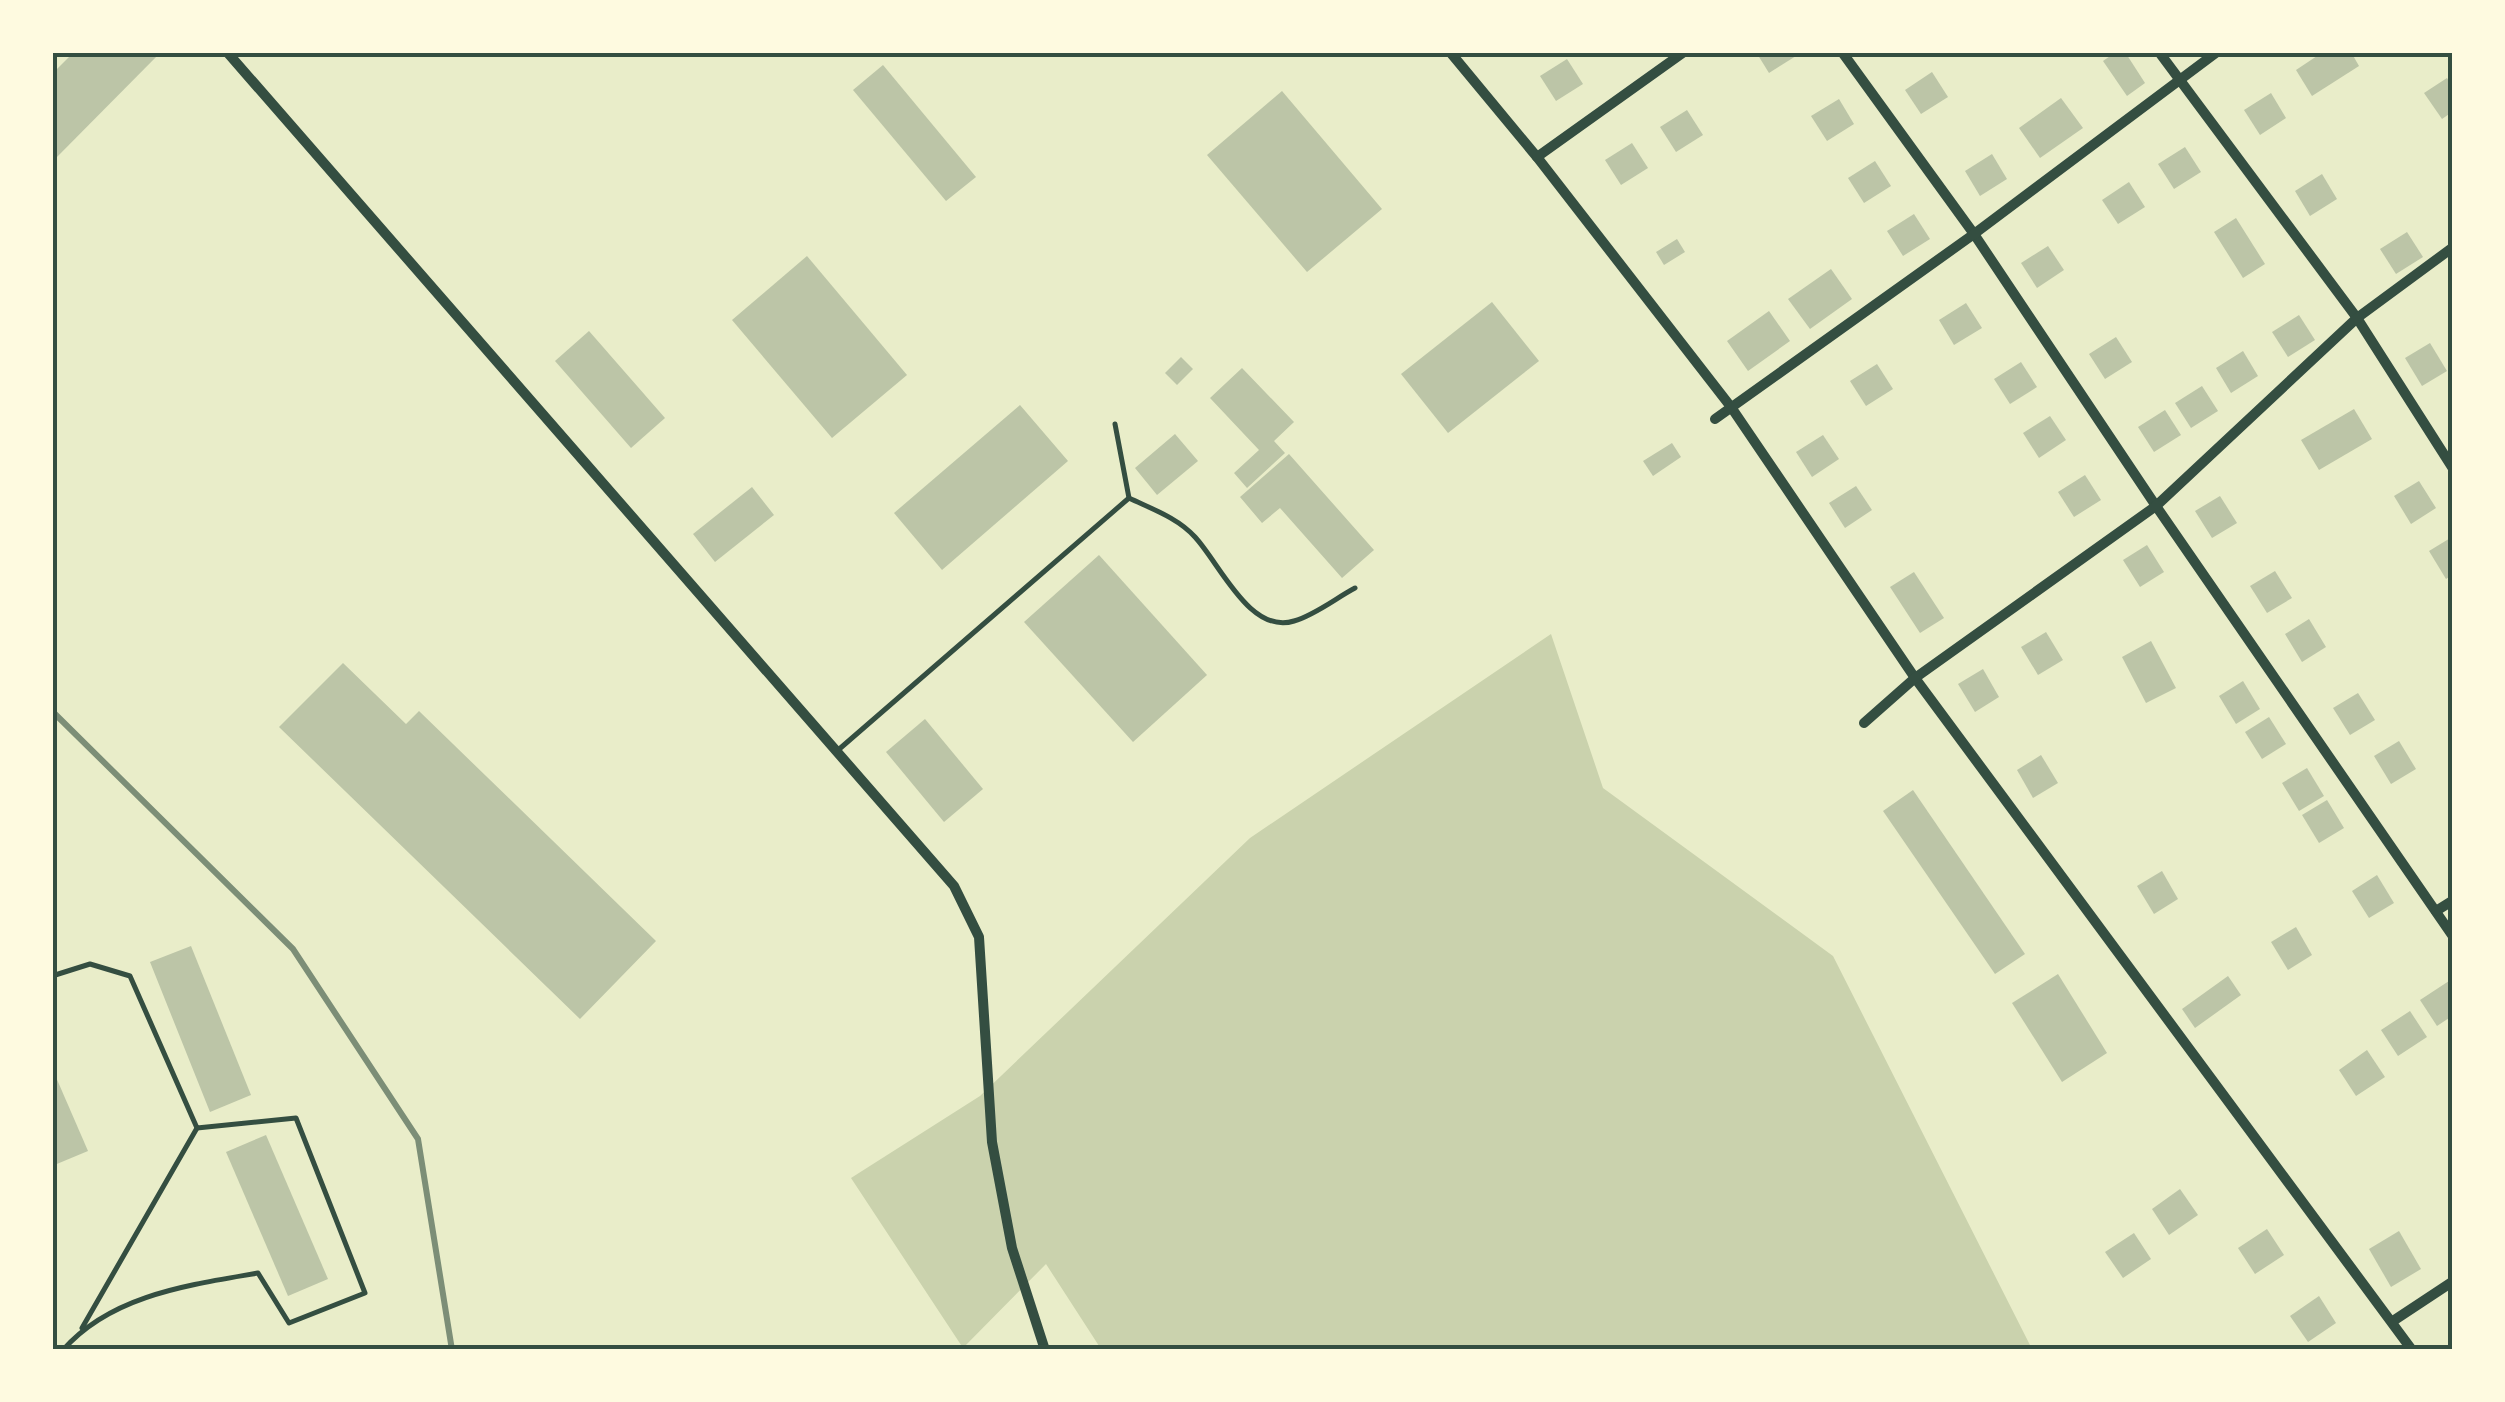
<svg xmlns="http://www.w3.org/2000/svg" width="2505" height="1402" font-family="'Nunito Sans',sans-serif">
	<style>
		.green { fill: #cad2ad }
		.building { fill: #bcc5a7 }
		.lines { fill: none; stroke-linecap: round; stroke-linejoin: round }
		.service { stroke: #344e41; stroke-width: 5 }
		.minor { stroke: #344e41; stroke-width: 10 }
		.rail { stroke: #7c8e77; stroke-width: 6 }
		.neatline { fill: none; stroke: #344e41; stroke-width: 4 }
	</style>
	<rect width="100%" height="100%" fill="#e9edc9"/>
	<path class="green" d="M1551,634L1603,788L1833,956L2032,1349H1101L1046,1264L963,1348L851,1178L980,1096L1250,838Z"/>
	<g class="building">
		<path d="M74,52H161L52,162V74Z"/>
		<path d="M1756,52H1794L1796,56L1769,73Z"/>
		<path d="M2116,52H2125L2145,83L2127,96L2103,61Z"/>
		<path d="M2323,52H2351L2359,66L2312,96L2296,70Z"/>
		<path d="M1567,59L1583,84L1556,101L1540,76Z"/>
		<path d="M883,65L976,177L946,201L853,90Z"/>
		<path d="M1932,72L1948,97L1921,114L1905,90Z"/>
		<path d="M2447,78L2452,86V112L2442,119L2424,93Z"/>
		<path d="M1282,91L1382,209L1307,272L1207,155Z"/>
		<path d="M2271,93L2286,118L2260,135L2244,110Z"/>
		<path d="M2061,98L2083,128L2040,158L2019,128Z"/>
		<path d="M1839,99L1854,124L1827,141L1811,116Z"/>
		<path d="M1687,110L1703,135L1676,152L1660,127Z"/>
		<path d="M1632,143L1648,168L1621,185L1605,160Z"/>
		<path d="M2185,147L2201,172L2174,189L2158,164Z"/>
		<path d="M1992,154L2007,179L1980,196L1965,171Z"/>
		<path d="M1875,161L1891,186L1864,203L1848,178Z"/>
		<path d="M2322,174L2337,199L2310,216L2295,191Z"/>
		<path d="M2129,182L2145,207L2118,224L2102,200Z"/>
		<path d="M1914,214L1930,239L1903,256L1887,231Z"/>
		<path d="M2236,218L2265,264L2243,278L2214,232Z"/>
		<path d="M2407,232L2423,257L2396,274L2380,249Z"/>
		<path d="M1677,239L1685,252L1664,265L1656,252Z"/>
		<path d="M2048,246L2064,270L2037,288L2021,263Z"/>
		<path d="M807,256L907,375L832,438L732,320Z"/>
		<path d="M1831,269L1852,299L1810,329L1788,299Z"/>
		<path d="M1492,302L1539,361L1448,433L1401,374Z"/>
		<path d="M1966,303L1982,328L1954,345L1939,320Z"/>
		<path d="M1769,311L1790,341L1748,371L1727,341Z"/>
		<path d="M2299,315L2315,340L2288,357L2272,332Z"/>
		<path d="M589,331L665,418L631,448L555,361Z"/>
		<path d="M2116,337L2132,362L2105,379L2089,354Z"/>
		<path d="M2430,343L2447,371L2422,386L2405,358Z"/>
		<path d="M2243,351L2258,376L2231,393L2216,368Z"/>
		<path d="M1181,357L1193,369L1177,385L1165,373Z"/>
		<path d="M2021,362L2037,387L2010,404L1994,379Z"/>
		<path d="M1877,364L1893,389L1866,406L1850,381Z"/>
		<path d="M1242,368L1294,422L1274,441L1285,453L1247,488L1234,473L1259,450L1210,398Z"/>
		<path d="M2202,386L2218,411L2191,428L2175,403Z"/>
		<path d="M1020,405L1068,461L942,570L894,513Z"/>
		<path d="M2354,409L2372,439L2319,470L2301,440Z"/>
		<path d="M2165,410L2181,435L2154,452L2138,427Z"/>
		<path d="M2050,416L2066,440L2039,458L2023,433Z"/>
		<path d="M1175,434L1198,461L1157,495L1135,468Z"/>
		<path d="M1823,435L1839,459L1812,477L1796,452Z"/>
		<path d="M1672,443L1681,457L1653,476L1643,461Z"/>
		<path d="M1289,454L1374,550L1342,578L1280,508L1262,523L1240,497Z"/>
		<path d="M2085,475L2101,500L2074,517L2058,492Z"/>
		<path d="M2419,481L2436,508L2411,524L2394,496Z"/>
		<path d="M1856,486L1872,510L1845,528L1829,503Z"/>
		<path d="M752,487L774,515L715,562L693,534Z"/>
		<path d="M2220,496L2237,523L2212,538L2195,511Z"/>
		<path d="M2452,537V575L2446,579L2429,551Z"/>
		<path d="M2147,545L2164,572L2140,587L2123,560Z"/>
		<path d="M1099,555L1207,675L1133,742L1024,622Z"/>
		<path d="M2275,571L2292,598L2267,613L2250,586Z"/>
		<path d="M1914,572L1944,618L1920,633L1890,587Z"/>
		<path d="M2309,619L2326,647L2302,662L2285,634Z"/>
		<path d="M2046,632L2063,660L2038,675L2021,647Z"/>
		<path d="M2151,641L2176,688L2146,703L2122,657Z"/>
		<path d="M343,663L406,724L419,711L656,941L580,1019L279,727Z"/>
		<path d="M1983,669L1999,697L1975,712L1958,684Z"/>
		<path d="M2243,681L2260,709L2236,724L2219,696Z"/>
		<path d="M2358,693L2375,720L2350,735L2333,708Z"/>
		<path d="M2269,717L2286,744L2262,759L2245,732Z"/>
		<path d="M925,719L983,789L944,822L886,752Z"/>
		<path d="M2399,741L2416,769L2391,784L2374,756Z"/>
		<path d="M2041,755L2058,783L2033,798L2017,770Z"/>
		<path d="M2307,768L2324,796L2299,811L2282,783Z"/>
		<path d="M1913,790L2025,954L1995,974L1883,811Z"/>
		<path d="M2327,800L2344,828L2319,843L2302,815Z"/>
		<path d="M2162,871L2178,899L2154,914L2137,886Z"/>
		<path d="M2377,875L2394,903L2369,918L2352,891Z"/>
		<path d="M2296,927L2312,955L2288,970L2271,942Z"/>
		<path d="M191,946L251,1095L210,1112L150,962Z"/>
		<path d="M2058,974L2107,1053L2062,1082L2012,1003Z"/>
		<path d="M2228,976L2241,995L2195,1028L2182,1009Z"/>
		<path d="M2449,981L2452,987V1016L2437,1026L2420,1000Z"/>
		<path d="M2410,1011L2427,1037L2398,1056L2381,1030Z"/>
		<path d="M2367,1050L2385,1077L2356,1096L2339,1070Z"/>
		<path d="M52,1068L88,1151L52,1166Z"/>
		<path d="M266,1135L328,1279L288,1296L226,1152Z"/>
		<path d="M2180,1189L2198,1215L2169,1235L2152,1209Z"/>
		<path d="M2267,1229L2284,1255L2255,1274L2238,1248Z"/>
		<path d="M2399,1231L2421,1269L2391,1287L2369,1249Z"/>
		<path d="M2134,1233L2151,1259L2123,1278L2105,1252Z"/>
		<path d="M2319,1296L2336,1323L2308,1342L2290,1316Z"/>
	</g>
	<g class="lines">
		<g class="service">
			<path d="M1115,424L1129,498C1152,509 1178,518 1195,537C1220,564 1250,635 1294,621C1315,615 1336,598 1355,588"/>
			<path d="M837,751L1129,498"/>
			<path d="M52,976L90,964L130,976L197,1128L296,1118L365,1293L289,1323L258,1273C189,1285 111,1295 63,1350"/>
			<path d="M82,1328L197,1128"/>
		</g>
		<g class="minor">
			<path d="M227,52L954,886L979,937L992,1142L1012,1248L1045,1350"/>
			<path d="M1450,52L1537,157L1731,407L1915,678L2412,1350"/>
			<path d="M1842,52L1974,234L2156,506L2452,935"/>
			<path d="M2159,52L2357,318L2452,467"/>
			<path d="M1537,157L1684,52"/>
			<path d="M1715,419L1974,234L2217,52"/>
			<path d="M1864,723L1915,678L2156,506L2357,318L2452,248"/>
			<path d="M2436,911L2452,901"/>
			<path d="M2393,1321L2452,1282"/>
		</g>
		<path class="rail" d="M52,711L293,949L418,1139L452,1350"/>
	</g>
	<rect width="2505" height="1402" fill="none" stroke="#fefae0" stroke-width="110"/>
	<rect x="55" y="55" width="2395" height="1292" class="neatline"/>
</svg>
